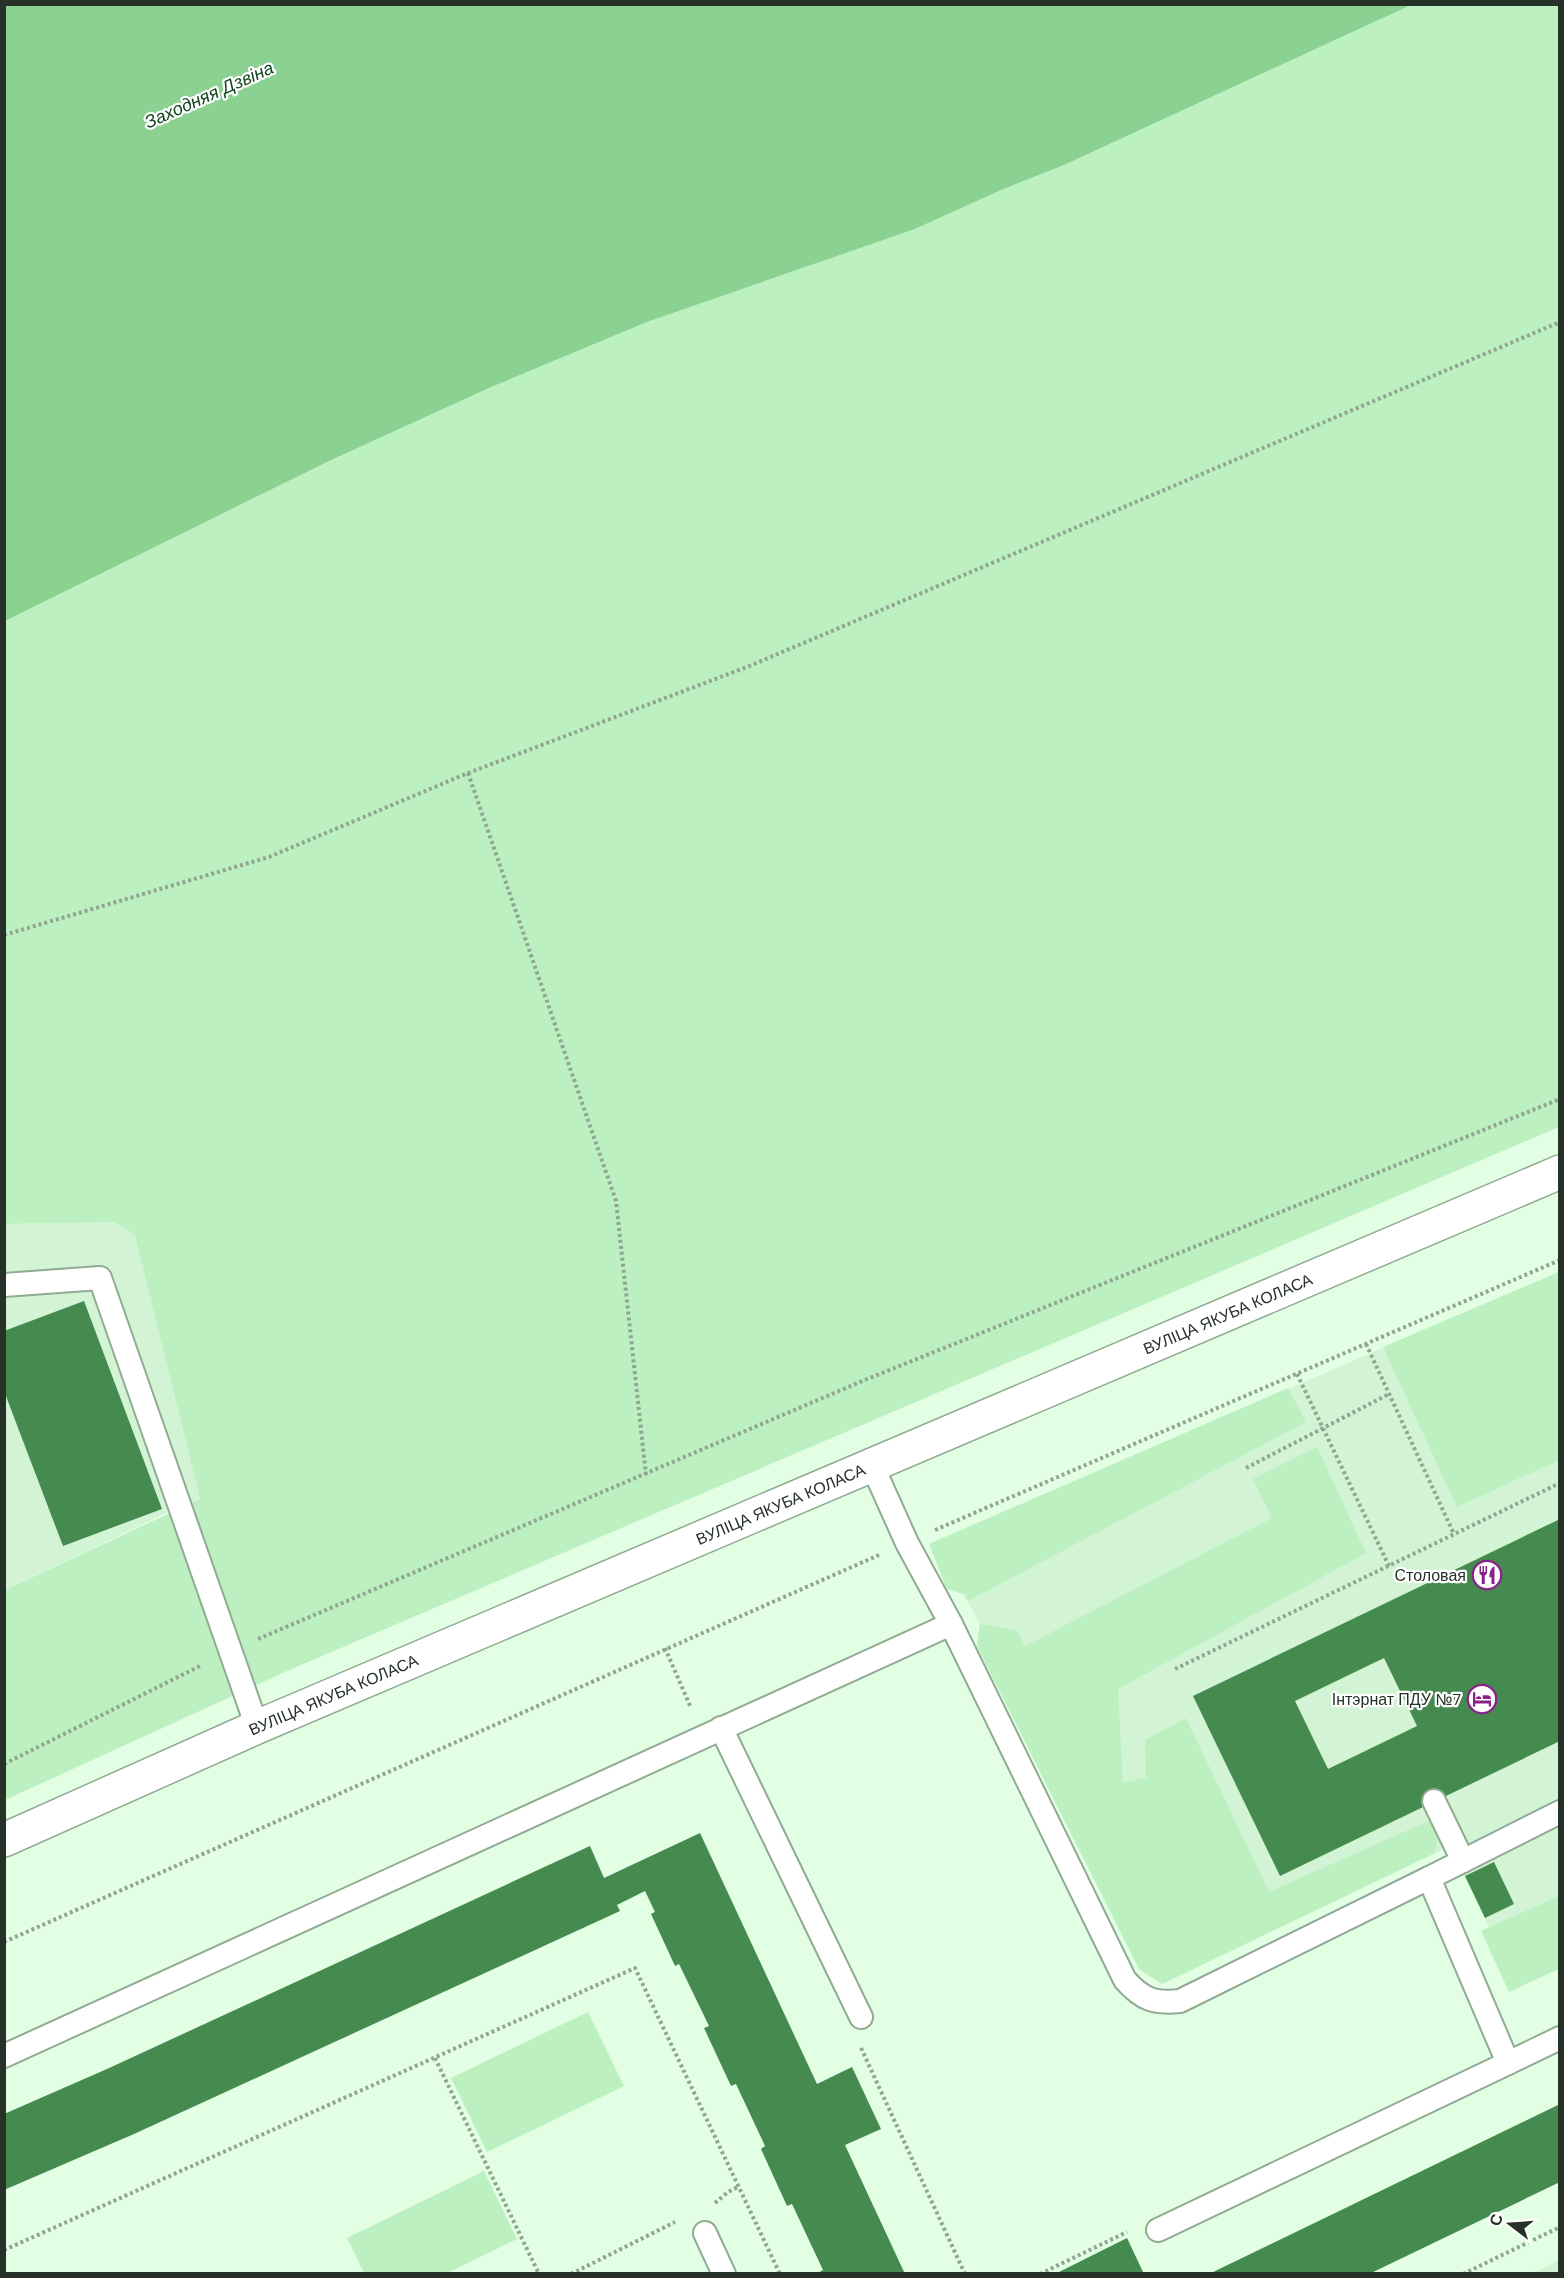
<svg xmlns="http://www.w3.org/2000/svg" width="1564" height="2278" font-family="'DM Sans',sans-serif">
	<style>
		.built { fill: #d2f4d4 }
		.green { fill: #bcf0c1 }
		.water { fill: #8ad192 }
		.building { fill: #458b50; fill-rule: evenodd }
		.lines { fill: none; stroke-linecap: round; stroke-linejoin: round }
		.service-casing { stroke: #90ab92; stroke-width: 26 }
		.tertiary-casing { stroke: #90ab92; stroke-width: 36 }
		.path { stroke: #90a592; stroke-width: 4; stroke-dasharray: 3 3; stroke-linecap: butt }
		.service { stroke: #fff; stroke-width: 22 }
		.tertiary { stroke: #fff; stroke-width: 33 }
		.labels { text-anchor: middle; stroke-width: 4.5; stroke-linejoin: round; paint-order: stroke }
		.street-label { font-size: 16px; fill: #263127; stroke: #fff }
		.poi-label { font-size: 16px; fill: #263127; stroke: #fff; text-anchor: end }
		.water-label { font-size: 18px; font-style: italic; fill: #13461e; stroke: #fff }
	</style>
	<rect width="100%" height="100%" fill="#e2ffe4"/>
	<g class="built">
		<path d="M114,1222L135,1234L200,1499L181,1506L5,1590V1224Z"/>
		<path d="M1559,1272V1931L1503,1956L1450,1846L1162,1984L1139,1969L977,1646L980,1624L964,1595L947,1589L929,1544Z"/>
		<path d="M1559,2260V2273H1533Z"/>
	</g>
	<g class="green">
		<path d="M1411,5H1559V1127L287,1671L5,1800V1590L200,1499L135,1235L114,1222L5,1224V621L327,462L489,388L647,322L915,229L1001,190L1064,165Z"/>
		<path d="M1559,1272V1460L1457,1507L1383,1347Z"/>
		<path d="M1288,1388L1306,1422L968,1601L964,1594L947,1589L929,1544Z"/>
		<path d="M1317,1447L1366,1553L1118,1689L1123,1783L1146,1778L1145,1740L1186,1718L1269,1892L1431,1820L1438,1837L1435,1853L1162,1984L1139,1969L977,1646L980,1624L1017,1631L1025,1646L1272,1518L1253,1479Z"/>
		<path d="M1559,1896V1969L1509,1992L1481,1931Z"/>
		<path d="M588,2012L624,2086L487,2152L451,2078Z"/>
		<path d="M484,2171L517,2239L447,2273H364L347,2238Z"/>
	</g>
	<path class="water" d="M5,4H1411V5L1064,165L1001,190L915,229L647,322L489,388L327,462L5,621Z"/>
	<g class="building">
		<path d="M84,1301L162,1509L63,1546L4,1391V1331Z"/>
		<path d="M1560,1519V1741L1280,1876L1193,1696ZM1384,1658L1417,1726L1328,1769L1295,1701Z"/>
		<path d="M700,1833L817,2084L852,2067L881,2129L845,2145L905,2274H816L823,2270L792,2204L787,2206L761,2149L765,2146L736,2084L731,2086L704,2028L709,2026L679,1964L675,1966L651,1914L655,1912L645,1891L617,1905L620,1911L134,2134L4,2190V2114L107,2069L590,1846L604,1878Z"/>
		<path d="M1494,1862L1514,1904L1485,1918L1465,1876Z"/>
		<path d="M1560,2104V2182L1369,2274H1209Z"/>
		<path d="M1127,2238L1144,2274H1055Z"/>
	</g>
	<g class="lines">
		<g class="service-casing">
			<g id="service">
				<path d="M4,1285L100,1278L257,1727"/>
				<path d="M872,1465L907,1543L951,1624L1125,1980C1142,1999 1154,2004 1180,2001L1429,1878L1508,2063L1560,2038"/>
				<path d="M721,1728L861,2017"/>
				<path d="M1434,1801L1463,1861"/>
				<path d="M1429,1878L1560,1812"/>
				<path d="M4,2056L951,1624"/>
				<path d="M1158,2230L1508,2063"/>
				<path d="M705,2233L724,2274"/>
			</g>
		</g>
		<g class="tertiary-casing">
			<g id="tertiary">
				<path id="s1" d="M4,1840L257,1727L1560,1172"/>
			</g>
		</g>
		<g class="path">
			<path d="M468,773L616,1201L646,1475"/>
			<path d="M4,935L269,857L468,773L747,667L1560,322"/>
			<path d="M1366,1344L1454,1534"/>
			<path d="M1297,1374L1389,1566"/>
			<path d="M1246,1468L1389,1394"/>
			<path d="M935,1530L1560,1260"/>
			<path d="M258,1639L860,1382L1560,1099"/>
			<path d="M665,1648L691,1708"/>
			<path d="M1175,1669L1560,1483"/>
			<path d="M4,1764L202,1665"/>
			<path d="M4,1942L879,1555"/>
			<path d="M861,2048L965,2274"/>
			<path d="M435,2058L539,2274"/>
			<path d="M715,2203L728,2192L738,2187"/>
			<path d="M4,2250L635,1968L780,2274"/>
			<path d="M571,2274L675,2222"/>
			<path d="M1040,2274L1127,2232"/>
			<path d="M1463,2274L1560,2227"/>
		</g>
		<use href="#service" class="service"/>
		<use href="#tertiary" class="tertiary"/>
	</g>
	<defs>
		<g id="restaurant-ring" transform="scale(1.5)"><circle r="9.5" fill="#fff" stroke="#88228a" stroke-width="1.5"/><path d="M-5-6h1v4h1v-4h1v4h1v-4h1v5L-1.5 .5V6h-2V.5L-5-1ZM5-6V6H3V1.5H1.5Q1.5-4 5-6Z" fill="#88228a"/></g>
		<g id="hotel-ring" transform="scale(1.5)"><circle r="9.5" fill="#fff" stroke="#88228a" stroke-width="1.5"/><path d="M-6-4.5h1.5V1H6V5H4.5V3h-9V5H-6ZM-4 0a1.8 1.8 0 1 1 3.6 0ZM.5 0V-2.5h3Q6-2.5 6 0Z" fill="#88228a"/></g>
	</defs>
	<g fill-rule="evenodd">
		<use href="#restaurant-ring" x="1487" y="1575"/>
		<use href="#hotel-ring" x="1482" y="1699"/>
	</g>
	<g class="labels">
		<g class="street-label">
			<text dy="6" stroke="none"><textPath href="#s1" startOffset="1332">ВУЛІЦА ЯКУБА КОЛАСА</textPath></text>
			<text dy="6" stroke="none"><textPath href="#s1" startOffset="846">ВУЛІЦА ЯКУБА КОЛАСА</textPath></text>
			<text dy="6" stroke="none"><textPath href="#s1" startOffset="360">ВУЛІЦА ЯКУБА КОЛАСА</textPath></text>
		</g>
		<g class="poi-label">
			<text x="1466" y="1581">Столовая</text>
			<text x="1461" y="1705">Інтэрнат ПДУ №7</text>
		</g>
		<g class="water-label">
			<text transform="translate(209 95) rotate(-24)" y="6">Заходняя Дзвіна</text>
		</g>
	</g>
	<rect width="1564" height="2278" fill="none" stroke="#263127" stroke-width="12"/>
	<g transform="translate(1510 2224) rotate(287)" stroke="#ffffff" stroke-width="4.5" paint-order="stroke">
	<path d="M0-4.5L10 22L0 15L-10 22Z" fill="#263127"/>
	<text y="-9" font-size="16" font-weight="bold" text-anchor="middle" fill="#263127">С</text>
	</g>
</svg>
